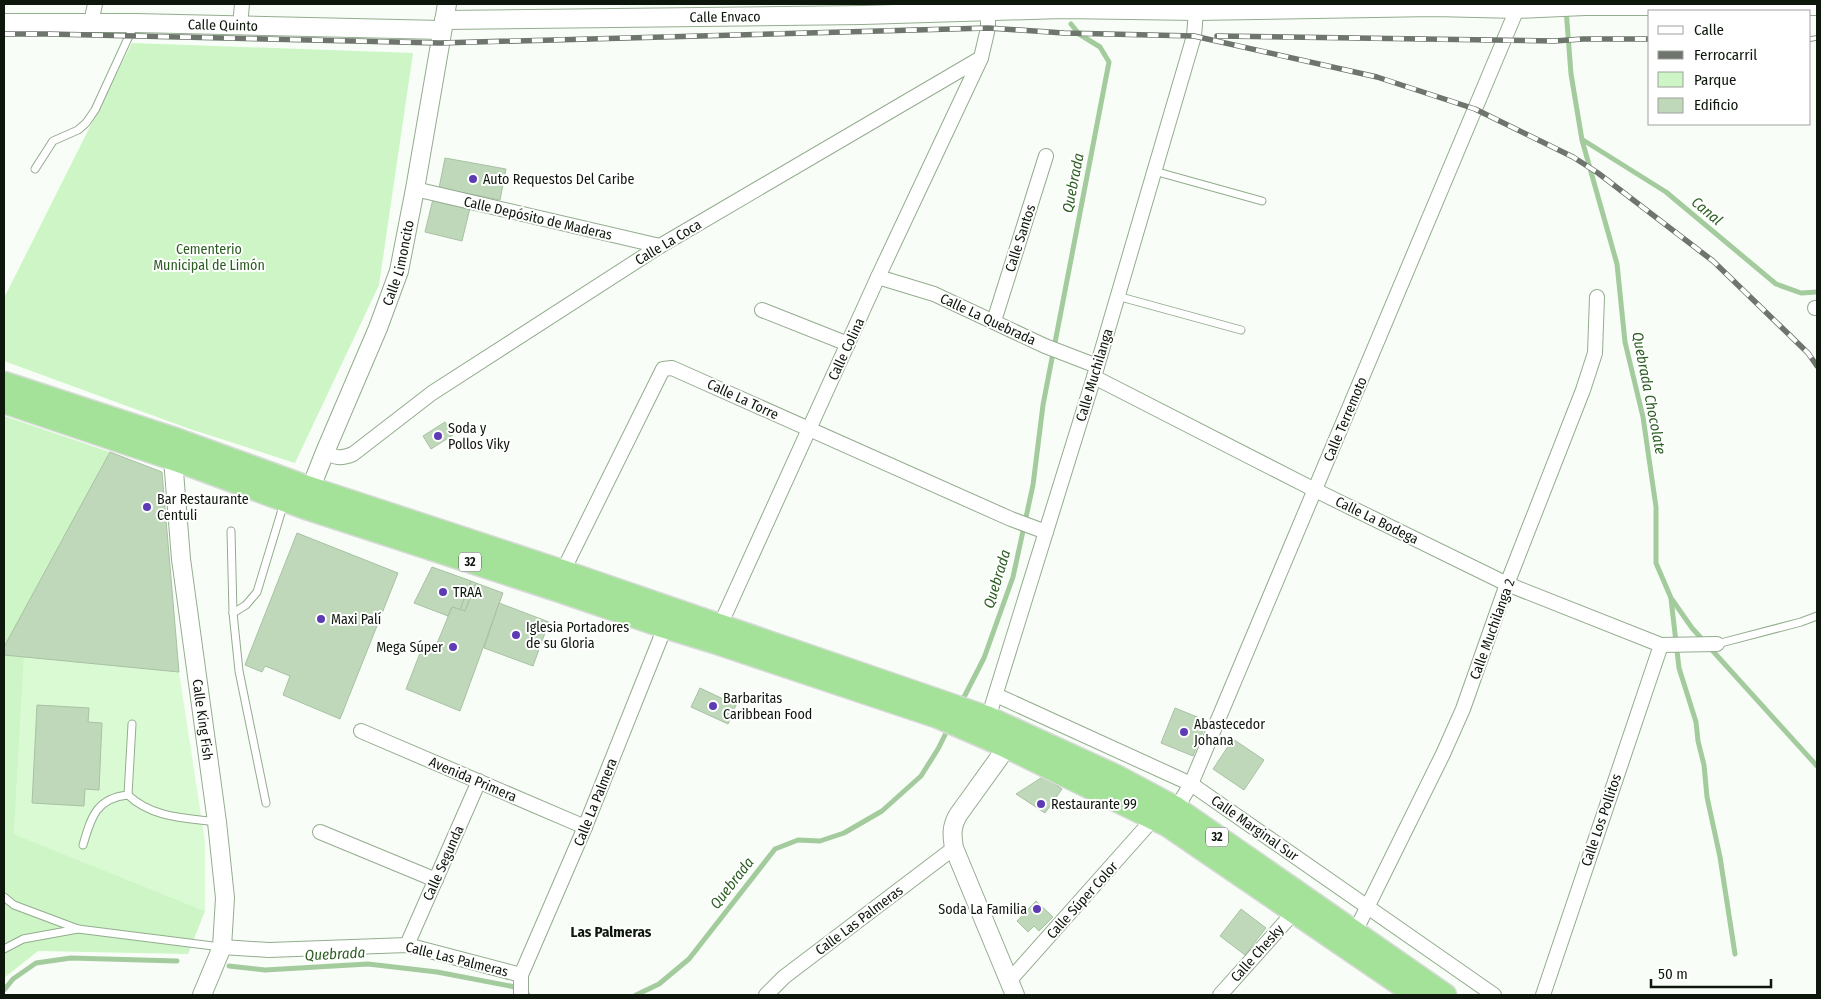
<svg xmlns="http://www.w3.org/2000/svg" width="1821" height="999" font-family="'Fira Sans Condensed',sans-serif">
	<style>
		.built { fill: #dafad4 }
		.green { fill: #cdf5c5 }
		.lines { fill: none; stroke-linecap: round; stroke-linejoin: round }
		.stream { stroke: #a4cb9d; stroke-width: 5 }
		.building { fill: #bfd8ba; stroke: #a8c1a3 }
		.service-casing { stroke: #94ac8f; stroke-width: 9 }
		.minor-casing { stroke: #94ac8f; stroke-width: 16 }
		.tertiary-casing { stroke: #94ac8f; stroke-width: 20 }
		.trunk-casing { stroke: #d8dad8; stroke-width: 25 }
		.service { stroke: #fff; stroke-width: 7 }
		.minor { stroke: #fff; stroke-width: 14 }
		.tertiary { stroke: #fff; stroke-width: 18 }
		.trunk { stroke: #a4e29a; stroke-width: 22 }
		.rail-casing { stroke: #6d756c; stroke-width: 5.5 }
		.rail { stroke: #fff; stroke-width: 4; stroke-dasharray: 11; stroke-linecap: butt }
		.poi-dot { fill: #5d3bb4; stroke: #fff; stroke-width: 2 }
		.labels { text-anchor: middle; stroke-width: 4; stroke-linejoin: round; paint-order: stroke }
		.shield { fill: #fff; stroke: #565d55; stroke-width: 1 }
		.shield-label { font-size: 12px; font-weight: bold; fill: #0e170c }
		.street-label { font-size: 14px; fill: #0e170c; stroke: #fff }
		.poi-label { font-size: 14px; fill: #0e170c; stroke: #fff; text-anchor: start }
		.park-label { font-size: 14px; fill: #2a5c20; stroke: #fff }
		.water-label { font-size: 15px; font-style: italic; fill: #2d5f23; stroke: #fff }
		.neighbourhood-label { font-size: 15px; font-weight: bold; fill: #0e170c; stroke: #fff }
	</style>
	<rect width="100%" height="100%" fill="#f8fef7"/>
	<path class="built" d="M24,657L179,672L205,841V911L14,834Z"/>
	<g class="green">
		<path d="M132,43L413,53L379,285L295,463L187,428L4,361V298Z"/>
		<path d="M4,416L110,452L4,647Z"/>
		<path d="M4,655L24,657L14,834L205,911L188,954L38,951L4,978Z"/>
	</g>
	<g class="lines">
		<g class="stream">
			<path d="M1566,9L1571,74L1582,140L1617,264L1625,342L1643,417L1656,507V563L1671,598L1692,628L1817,766"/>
			<path d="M1583,140L1666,192L1776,284L1801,293L1817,292"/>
			<path d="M1671,599L1679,668L1696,722L1698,741L1704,765L1707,797L1720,857L1735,954"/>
			<path d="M961,703L984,658L1013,577L1033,485L1043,405L1109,62L1100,47L1079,34L1071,24"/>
			<path d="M229,966L265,970L368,964L437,972L515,987L528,995"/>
			<path d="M4,990L13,979L36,963L71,958L177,961"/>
			<path d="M636,995L659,984L689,959L775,849L798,840L820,841L844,833L882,811L921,776L938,749L949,727"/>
		</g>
	</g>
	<g class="building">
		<path d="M445,158L506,169L500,200L439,188Z"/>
		<path d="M433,199L470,208L462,241L425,232Z"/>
		<path d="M445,422L453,435L431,449L423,436Z"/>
		<path d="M110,452L162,472L179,672L4,655V647Z"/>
		<path d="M297,533L398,573L340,719L283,695L290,676L265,666L262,672L245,665Z"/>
		<path d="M432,567L471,581L460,610L452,607L448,616L414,603Z"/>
		<path d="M471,581L476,583L465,611L460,610Z"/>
		<path d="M476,583L503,593L460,711L406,689L424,643L436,646L452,607L465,611Z"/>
		<path d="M499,603L549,622L533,666L484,648Z"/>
		<path d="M700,688L736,705L728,724L691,707Z"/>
		<path d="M37,705L89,708L88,722L102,723L99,790L85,789L84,806L32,803Z"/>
		<path d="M1175,708L1207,721L1193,756L1161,743Z"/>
		<path d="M1233,739L1264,760L1244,790L1213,769Z"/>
		<path d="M1044,776L1062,789L1045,813L1016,794Z"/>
		<path d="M1036,901L1053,917L1039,931L1034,926L1028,932L1017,921Z"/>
		<path d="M1241,909L1266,928L1245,955L1220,936Z"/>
	</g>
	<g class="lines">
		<g class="service-casing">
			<g id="service">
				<path d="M35,169L53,141L78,130L86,123L95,110L135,23"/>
				<path d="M1154,171L1262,201"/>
				<path d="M1117,296L1241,330"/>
				<path d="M231,531L233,613L239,671L266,803"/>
				<path d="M233,613L246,605L257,592L284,503"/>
				<path d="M1717,644L1801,622L1817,616"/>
				<path d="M128,795L132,724"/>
				<path d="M83,845C91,818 96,798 128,795C152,818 186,818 216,822"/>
				<path d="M4,897L14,905L78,929L221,947"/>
				<path d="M4,949L23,939L78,929"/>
			</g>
		</g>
		<g class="minor-casing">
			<g id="minor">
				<path d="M91,23L95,4"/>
				<path d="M240,26L242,4"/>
				<path d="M415,189L660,246"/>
				<path d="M878,277L934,294L1045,346L1097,366"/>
				<path d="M1815,308H1817"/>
				<path d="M762,310L848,344"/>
				<path d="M994,321L1046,156"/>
				<path d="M1094,377L1315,490L1507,584L1661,645L1717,644"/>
				<path d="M325,452C335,458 341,459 353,454L432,393L660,246L981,58L988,28V10"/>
				<path d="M560,577L663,369L672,368L1011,519L1046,532"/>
				<path d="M717,632L878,277L981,58"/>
				<path d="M996,695L1191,784L1494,995"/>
				<path d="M986,725L1094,377L1194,36L1196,11"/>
				<path d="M361,731L585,827"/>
				<path d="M1173,814L1191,784L1517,9"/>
				<path d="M320,832L436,880"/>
				<path d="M1352,938L1443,754L1463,709L1507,584L1583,390L1595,353L1597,297"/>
				<path d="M407,945L479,781"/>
				<path d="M222,947L269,950L407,945L521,975"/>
				<path d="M1009,981L1154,818"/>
				<path d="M521,995V975L585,827L665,627"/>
				<path d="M766,995L784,977L954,848"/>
				<path d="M1220,995L1294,912"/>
				<path d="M1543,995L1661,645"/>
			</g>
		</g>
		<g class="tertiary-casing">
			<g id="tertiary">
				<path id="s1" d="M444,20L863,15L1062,9L1196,11L1434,7L1517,9L1585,6H1817"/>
				<path id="s2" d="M4,23H135L442,30"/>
				<path id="s3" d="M176,448L173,459L181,559L217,822L225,898L222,947L202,995"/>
				<path id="s4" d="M306,500L325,452L378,328L399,271L415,189L447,4"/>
				<path d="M1007,747L958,815C951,827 952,835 954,848L1015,995"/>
			</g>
		</g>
		<g class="trunk-casing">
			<g id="trunk">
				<path d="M4,383L178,440L310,488L562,571L989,718L1116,776L1176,808L1445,995"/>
				<path d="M4,402L173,459L303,507L557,590L665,627L714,642L938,717L1007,747L1167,825L1416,995"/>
			</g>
		</g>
		<use href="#service" class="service"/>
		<use href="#minor" class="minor"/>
		<use href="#tertiary" class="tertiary"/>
		<use href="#trunk" class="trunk"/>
		<g class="rail-casing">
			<g id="rail">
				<path d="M4,34H48L440,43L988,28L1064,33L1194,36L1377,77L1475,109L1573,157L1598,173L1713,261L1808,353L1817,366"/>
				<path d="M1217,36L1554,41L1583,39H1650"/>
				<path d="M1810,39L1817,38"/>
			</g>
		</g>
		<use href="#rail" class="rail"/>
	</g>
	<g class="poi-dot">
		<circle cx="473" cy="179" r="5"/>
		<circle cx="438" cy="436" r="5"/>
		<circle cx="147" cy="507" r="5"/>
		<circle cx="443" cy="592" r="5"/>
		<circle cx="321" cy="619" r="5"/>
		<circle cx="516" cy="635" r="5"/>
		<circle cx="453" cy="647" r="5"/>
		<circle cx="713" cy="706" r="5"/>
		<circle cx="1184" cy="732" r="5"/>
		<circle cx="1041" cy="804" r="5"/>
		<circle cx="1037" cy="909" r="5"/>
	</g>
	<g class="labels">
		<g class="shield">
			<rect x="459" y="552.5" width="22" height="19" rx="4"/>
			<rect x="1206" y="827.5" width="22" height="19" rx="4"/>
		</g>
		<g class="shield-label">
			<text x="470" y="566">32</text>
			<text x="1217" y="841">32</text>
		</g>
		<g class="street-label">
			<text dy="5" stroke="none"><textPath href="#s1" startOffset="281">Calle Envaco</textPath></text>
			<text dy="5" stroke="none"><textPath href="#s2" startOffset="219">Calle Quinto</textPath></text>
			<text transform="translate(538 218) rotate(13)" y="5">Calle Depósito de Maderas</text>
			<text transform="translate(1020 238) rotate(-72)" y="5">Calle Santos</text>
			<text transform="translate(668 242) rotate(-31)" y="5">Calle La Coca</text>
			<text dy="5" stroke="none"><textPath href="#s4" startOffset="255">Calle Limoncito</textPath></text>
			<text transform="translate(988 319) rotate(25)" y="5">Calle La Quebrada</text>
			<text transform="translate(846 349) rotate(-65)" y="5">Calle Colina</text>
			<text transform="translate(1094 375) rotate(-73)" y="5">Calle Muchilanga</text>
			<text transform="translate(743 399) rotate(25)" y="5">Calle La Torre</text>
			<text transform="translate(1345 419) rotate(-67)" y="5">Calle Terremoto</text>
			<text transform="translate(1377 520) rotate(26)" y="5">Calle La Bodega</text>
			<text transform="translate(1492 629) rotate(-70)" y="5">Calle Muchilanga 2</text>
			<text dy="5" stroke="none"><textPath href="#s3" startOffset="274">Calle King Fish</textPath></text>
			<text transform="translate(473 779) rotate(23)" y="5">Avenida Primera</text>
			<text transform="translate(595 802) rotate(-68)" y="5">Calle La Palmera</text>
			<text transform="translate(1601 820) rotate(-71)" y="5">Calle Los Pollitos</text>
			<text transform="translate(1255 828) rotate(35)" y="5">Calle Marginal Sur</text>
			<text transform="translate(443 863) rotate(-66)" y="5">Calle Segunda</text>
			<text transform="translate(1082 900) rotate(-48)" y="5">Calle Súper Color</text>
			<text transform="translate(859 920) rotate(-37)" y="5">Calle Las Palmeras</text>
			<text transform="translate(1257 953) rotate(-48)" y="5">Calle Chesky</text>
			<text transform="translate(457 959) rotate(14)" y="5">Calle Las Palmeras</text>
		</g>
		<g class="poi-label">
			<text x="483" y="184">Auto Requestos Del Caribe</text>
			<text x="448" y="433">Soda y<tspan x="448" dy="16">Pollos Viky</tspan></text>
			<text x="157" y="504">Bar Restaurante<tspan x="157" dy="16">Centuli</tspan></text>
			<text x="453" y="597">TRAA</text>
			<text x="331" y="624">Maxi Palí</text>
			<text x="526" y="632">Iglesia Portadores<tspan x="526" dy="16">de su Gloria</tspan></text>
			<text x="443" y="652" text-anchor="end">Mega Súper</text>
			<text x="723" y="703">Barbaritas<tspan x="723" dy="16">Caribbean Food</tspan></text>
			<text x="1194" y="729">Abastecedor<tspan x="1194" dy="16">Johana</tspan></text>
			<text x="1051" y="809">Restaurante 99</text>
			<text x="1027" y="914" text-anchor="end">Soda La Familia</text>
		</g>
		<g class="park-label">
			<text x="209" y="254">Cementerio<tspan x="209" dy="16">Municipal de Limón</tspan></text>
		</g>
		<g class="water-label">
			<text transform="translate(1073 183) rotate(-79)" y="5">Quebrada</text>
			<text transform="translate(1707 211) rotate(40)" y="5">Canal</text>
			<text transform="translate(1649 393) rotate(79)" y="5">Quebrada Chocolate</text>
			<text transform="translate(997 579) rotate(-73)" y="5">Quebrada</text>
			<text transform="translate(732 883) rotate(-52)" y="5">Quebrada</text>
			<text transform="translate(335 954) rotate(-3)" y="5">Quebrada</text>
		</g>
		<g class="neighbourhood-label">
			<text x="611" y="937">Las Palmeras</text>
		</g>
	</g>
	<rect width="1821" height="999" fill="none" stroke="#0e170c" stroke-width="10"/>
	<rect x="1648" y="10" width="162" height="115" fill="#ffffff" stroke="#9fa29e"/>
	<rect x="1658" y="26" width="25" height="8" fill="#ffffff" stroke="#9fa29e"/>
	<text x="1694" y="35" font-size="15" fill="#0e170c">Calle</text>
	<rect x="1658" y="51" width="25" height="8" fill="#6d756c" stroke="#9fa29e"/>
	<text x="1694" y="60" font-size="15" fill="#0e170c">Ferrocarril</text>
	<rect x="1658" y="72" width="25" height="15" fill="#cdf5c5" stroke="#9fa29e"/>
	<text x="1694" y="85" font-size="15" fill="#0e170c">Parque</text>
	<rect x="1658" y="98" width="25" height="15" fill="#bfd8ba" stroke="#9fa29e"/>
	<text x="1694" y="110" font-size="15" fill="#0e170c">Edificio</text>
	<path d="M1651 979v8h120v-8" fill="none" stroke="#0e170c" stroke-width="2.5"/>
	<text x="1658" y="979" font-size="15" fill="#0e170c" stroke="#ffffff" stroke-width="4" paint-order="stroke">50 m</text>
</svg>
